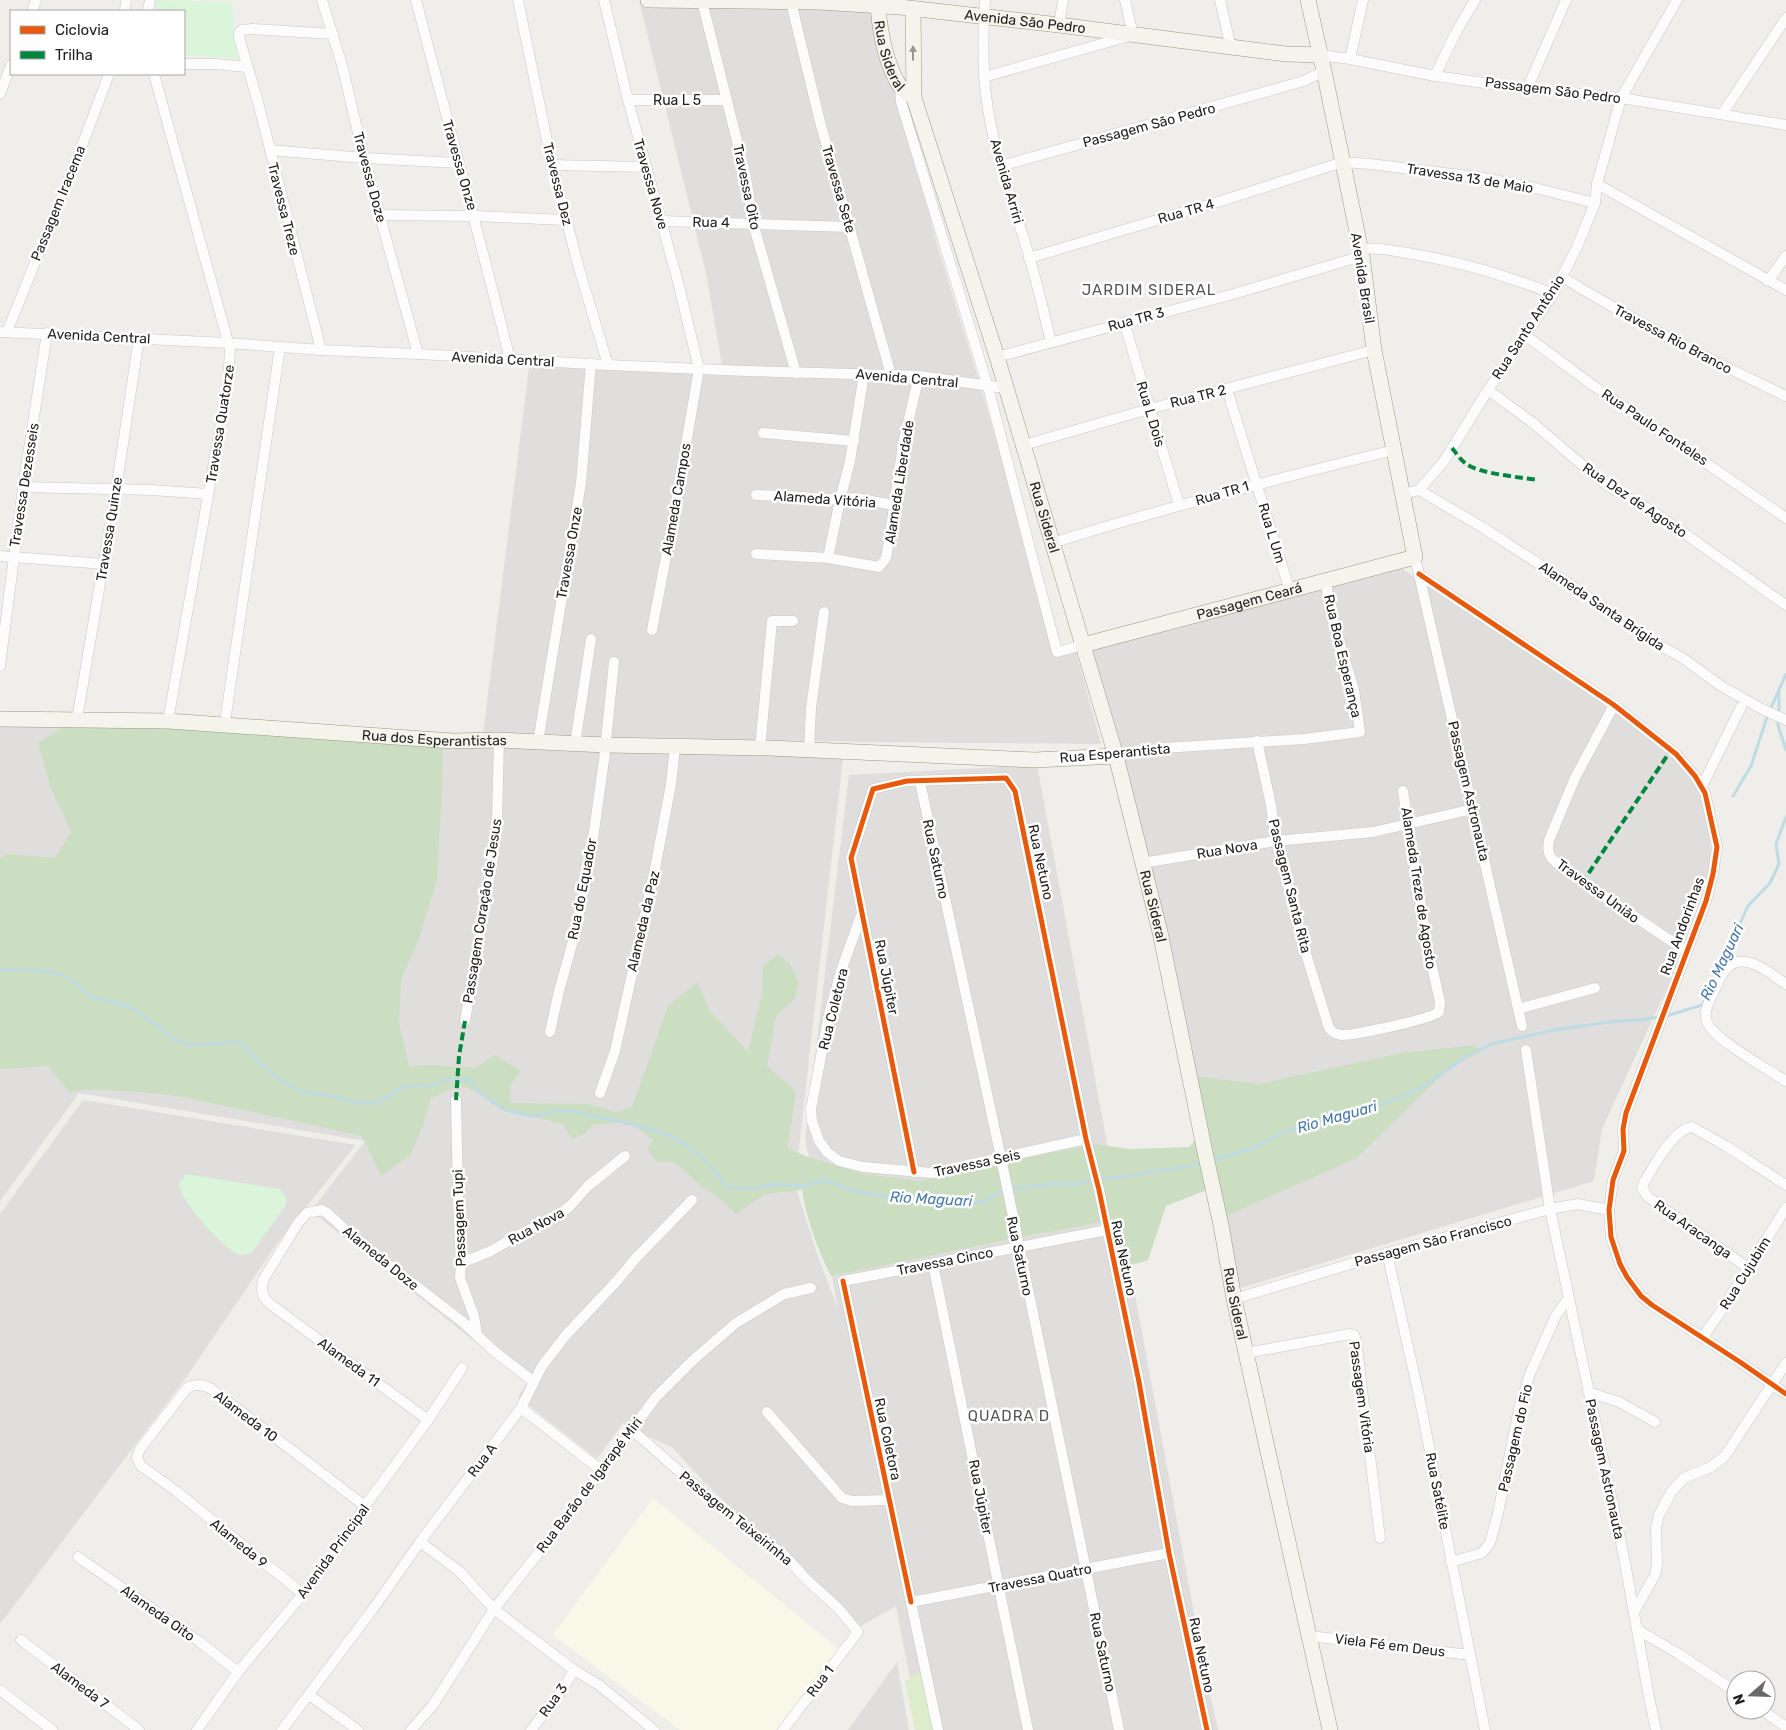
<svg xmlns="http://www.w3.org/2000/svg" width="1786" height="1730" font-family="Rubik,sans-serif">
	<style>
		.residential { fill: #dfdedc }
		.education { fill: #f8f7e8 }
		.grass { fill: #ddeccb }
		.forest { fill: #cbdec1 }
		.park { fill: #daf5da }
		.lines { fill: none; stroke-linecap: round; stroke-linejoin: round }
		.stream { stroke: #bfdbe3; stroke-width: 3 }
		.street-casing { stroke: #c9c8c7; stroke-width: 11 }
		.secondary-casing { stroke: #999a82; stroke-width: 16 }
		.street { stroke: #fdfcfc; stroke-width: 10 }
		.secondary { stroke: #f4f4ed; stroke-width: 15 }
		.quiet { stroke: #00873e; stroke-width: 4; stroke-dasharray: 8 4; stroke-linecap: butt }
		.cycleway-casing { stroke: #fff; stroke-width: 8 }
		.cycleway { stroke: #e8590c; stroke-width: 5 }
		.oneway { fill: #969692 }
		.labels { text-anchor: middle; stroke-width: 5; stroke-linejoin: round; paint-order: stroke }
		.street-label { font-size: 14px; fill: #222; stroke: #fff }
		.neighbourhood-label { font-size: 15px; letter-spacing: 1px; fill: #555; stroke: #fff }
		.water-label { font-size: 15px; font-style: italic; fill: #4a7aab; stroke: #fff }
	</style>
	<rect width="100%" height="100%" fill="#f0eeeb"/>
	<g class="residential">
		<path d="M639,0H796L876,12L936,241L982,391L1056,653L1075,648L1101,744L864,742L500,735L843,758L795,1184L815,1248L838,1309L805,1138L849,775L1037,765L1204,1667L1218,1730H920L896,1606L857,1628L704,1482L672,1447L631,1429L623,1423L597,1459L518,1397L527,1383L311,1211L365,1141L79,1093L0,1201V715L112,716L483,734L530,360L724,376L706,273Z"/>
		<path d="M1399,567L1609,700L1703,782L1712,861L1673,975L1602,1129L1594,1181L1237,1289L1125,760L1091,648Z"/>
		<path d="M83,1100L356,1145L278,1242L187,1376L0,1624V1214Z"/>
		<path d="M897,1662L909,1730H848Z"/>
	</g>
	<path class="education" d="M653,1498L839,1649L777,1730H680L553,1635Z"/>
	<path class="grass" d="M923,1670L935,1730H915L905,1681Z"/>
	<path class="forest" d="M69,724L443,740L441,807L437,880L417,944L401,979L399,1023L409,1066L433,1065L474,1068L495,1055L521,1071L510,1085L511,1103L588,1104L617,1112L632,1107L668,1006L697,982L710,1011L748,1052L762,993L763,965L778,955L789,963L799,983L795,998L776,1016L767,1066L796,1092L790,1132L787,1148L808,1157L864,1174L921,1181L1000,1159L1004,1162L1094,1144L1130,1149L1189,1147L1198,1137L1185,1075L1259,1084L1401,1053L1475,1045L1480,1052L1448,1069L1357,1158L1219,1219L1209,1189L1166,1206L1148,1260L1125,1267L1113,1218C1083,1227 1051,1231 1019,1237C957,1250 894,1264 831,1276C817,1248 807,1221 802,1190L765,1194L736,1214L716,1195L702,1187L675,1162H657L647,1149L653,1140L634,1125L620,1122L593,1125L583,1135L572,1139L563,1124L505,1110L478,1092L460,1085L431,1098L423,1126L410,1155L381,1176L362,1136L184,1097L142,1092L85,1089L70,1093L48,1066L0,1069V858L6,854L55,858L71,832L50,786L38,743Z"/>
	<g class="park">
		<path d="M154,0L232,2L237,59L184,55V11H156Z"/>
		<path d="M186,1174L279,1189L286,1196V1205L252,1252L245,1255H239C224,1249 178,1199 179,1183Z"/>
	</g>
	<g class="lines">
		<g class="stream">
			<path d="M1779,714V690"/>
			<path d="M1778,720V725L1786,750"/>
			<path d="M1733,796L1751,766L1767,717L1786,674"/>
			<path d="M0,969L43,971L60,974L76,983L89,996L130,1007L162,1029L173,1039L190,1045L240,1042L261,1064L279,1079L302,1092L333,1096L358,1103H377L401,1088L418,1084L431,1086L446,1079L470,1080L478,1092L505,1110L535,1117L555,1111H572L634,1125L669,1135L691,1148L711,1167L727,1187L750,1189L775,1184L804,1186L825,1180L855,1191L891,1198L922,1196L947,1197L963,1204L986,1201L1003,1190L1052,1184H1078L1090,1180L1130,1176L1147,1172L1187,1167L1203,1162"/>
			<path d="M1716,976L1748,906L1770,883L1779,864L1776,844L1786,817"/>
			<path d="M1666,1016L1702,1005L1705,1000"/>
			<path d="M1212,1160L1251,1149L1280,1134L1330,1117L1358,1113L1401,1097L1426,1085L1465,1057L1491,1044L1554,1030L1617,1021L1641,1020L1659,1017"/>
		</g>
		<g class="street-casing">
			<g id="street">
				<path d="M322,0L342,65L364,158L418,354"/>
				<path d="M416,0C447,120 481,240 510,360"/>
				<path d="M518,0L552,165L580,272L608,365"/>
				<path d="M604,0L628,100L678,282L699,369L673,520L652,630"/>
				<path d="M985,0C983,32 982,63 986,95C992,147 1011,196 1026,246C1036,277 1043,310 1051,342"/>
				<path d="M1220,0L1231,48"/>
				<path d="M702,1L746,177L753,223L796,373"/>
				<path d="M791,2L820,122L891,375"/>
				<path d="M32,11L36,0"/>
				<path d="M125,11L126,0"/>
				<path d="M148,11L150,0"/>
				<path d="M1059,25L1063,0"/>
				<path d="M1320,55L1350,59L1435,76L1527,89L1621,98L1786,125"/>
				<path d="M1350,59L1363,0"/>
				<path d="M184,64H216L247,67"/>
				<path d="M154,74L230,349L228,383L168,721"/>
				<path d="M1435,76L1455,34L1475,0"/>
				<path d="M984,77L1133,35L1125,0"/>
				<path d="M900,86L901,102L988,387L1057,652L1083,645"/>
				<path d="M1527,89L1566,0"/>
				<path d="M0,94L11,65"/>
				<path d="M628,100H726"/>
				<path d="M1722,114L1786,18"/>
				<path d="M270,150L364,158L458,163"/>
				<path d="M552,165L646,167"/>
				<path d="M1001,166L1304,81L1324,71"/>
				<path d="M1597,184L1786,290"/>
				<path d="M380,215L474,216L566,220"/>
				<path d="M662,221L849,227"/>
				<path d="M1360,249C1378,247 1395,251 1413,254C1461,262 1508,276 1553,294"/>
				<path d="M1029,258L1221,201L1343,162L1370,164L1477,177L1527,186L1595,203"/>
				<path d="M1562,277C1634,321 1710,360 1786,396"/>
				<path d="M1768,281L1786,256"/>
				<path d="M1124,322L1179,505"/>
				<path d="M0,332L228,343L321,350L418,354L608,365L746,371L891,375L919,376L1005,388"/>
				<path d="M7,332L83,143L109,74"/>
				<path d="M1525,335L1591,384L1786,518"/>
				<path d="M321,350L259,106L239,37V33L242,30L252,29L333,34"/>
				<path d="M997,357L1237,293L1362,256"/>
				<path d="M1227,390L1290,591"/>
				<path d="M1488,390L1533,423L1594,475L1608,486L1654,512L1786,605"/>
				<path d="M763,433L854,441"/>
				<path d="M1024,445L1149,409L1374,350"/>
				<path d="M23,487L152,490L208,494"/>
				<path d="M1419,490L1482,527L1565,581L1645,637L1684,659L1721,686L1764,710L1786,720"/>
				<path d="M1403,494L1419,490L1444,461L1488,390L1553,294L1576,249L1595,203L1597,184L1621,98L1677,0"/>
				<path d="M756,495L789,496L840,500L855,498L894,505"/>
				<path d="M1052,543C1165,508 1279,478 1394,450"/>
				<path d="M756,554L828,558L879,567L886,558L889,541L903,444L919,376"/>
				<path d="M0,556L104,564"/>
				<path d="M1415,557L1522,1026"/>
				<path d="M828,558L840,500L850,461L864,374"/>
				<path d="M1419,574L1614,705L1676,754L1695,776L1705,793L1717,847L1713,874L1706,901L1626,1113L1623,1129L1624,1151L1613,1180L1609,1210L1611,1237L1620,1264L1627,1277L1641,1296L1652,1305L1740,1362L1786,1394"/>
				<path d="M0,666L23,487L47,333"/>
				<path d="M1614,705L1575,778L1549,840C1546,855 1551,858 1562,868L1686,951"/>
				<path d="M226,715L280,347"/>
				<path d="M77,719L116,490L139,338"/>
				<path d="M1257,741L1271,805L1276,841L1307,957L1329,1028C1333,1033 1336,1035 1342,1035C1356,1035 1431,1019 1439,1012L1440,1002L1427,944L1403,791"/>
				<path d="M538,742L581,483L591,363"/>
				<path d="M575,744L591,639"/>
				<path d="M760,748L772,621H793"/>
				<path d="M809,750L811,708L824,612"/>
				<path d="M1116,756L1164,748L1304,739L1360,732L1354,690L1329,607L1326,580"/>
				<path d="M920,782L1001,1158L1119,1730"/>
				<path d="M1702,786L1741,707"/>
				<path d="M1142,863L1276,841L1373,832L1473,809"/>
				<path d="M862,913L841,971L829,1014L811,1109L812,1121L819,1141L827,1152L839,1161L863,1167L932,1173L1086,1139"/>
				<path d="M1786,984C1771,974 1745,951 1728,967C1721,973 1717,985 1713,993C1709,1002 1703,1013 1707,1022C1713,1039 1769,1070 1786,1081"/>
				<path d="M1518,1009L1595,988"/>
				<path d="M465,1021L493,857L497,819L499,740"/>
				<path d="M550,1032L559,991L573,941L591,853L604,760L614,662"/>
				<path d="M1526,1050L1550,1209L1624,1557L1649,1697L1656,1730"/>
				<path d="M600,1093L615,1051L654,874L671,784L675,747"/>
				<path d="M456,1100L458,1198L461,1263L460,1278L474,1316L477,1334"/>
				<path d="M914,1172L851,858L873,789L907,781L1006,778L1015,791L1086,1139L1099,1190L1139,1382L1169,1553L1207,1730"/>
				<path d="M1387,1253L1418,1391L1485,1730"/>
				<path d="M461,1263L491,1251L517,1236L560,1214L570,1206L588,1186L625,1156"/>
				<path d="M933,1264L1028,1730"/>
				<path d="M1748,1268L1648,1197L1642,1188L1644,1182C1654,1167 1673,1129 1692,1127L1726,1146L1786,1185"/>
				<path d="M1234,1299L1387,1253L1550,1209L1578,1204L1609,1210"/>
				<path d="M1702,1338L1721,1311L1786,1208"/>
				<path d="M1246,1353L1350,1334L1354,1335L1356,1340L1380,1538"/>
				<path d="M1588,1392L1619,1402L1655,1422"/>
				<path d="M521,1408L601,1470"/>
				<path d="M767,1412L842,1498L852,1501L889,1500"/>
				<path d="M428,1420L270,1304L264,1297L262,1291L263,1280L298,1223L307,1213L322,1210L327,1213L359,1242L464,1323L494,1351L534,1382"/>
				<path d="M631,1429L728,1514L784,1555L807,1580L838,1608L858,1632L783,1730"/>
				<path d="M420,1542L459,1571L494,1609L574,1670L599,1685L654,1730"/>
				<path d="M78,1557L200,1642L238,1672"/>
				<path d="M1451,1562L1482,1553L1490,1543L1498,1513L1519,1409L1530,1374L1556,1315L1569,1298"/>
				<path d="M303,1594L176,1491L141,1466L137,1458L140,1449L187,1388C195,1384 201,1384 210,1388L365,1506"/>
				<path d="M911,1602L1169,1553"/>
				<path d="M1634,1612L1655,1575L1657,1564L1656,1528L1659,1515L1672,1491L1684,1478L1711,1467L1725,1456L1786,1363"/>
				<path d="M1638,1630L1677,1653L1736,1692"/>
				<path d="M1310,1636L1470,1655"/>
				<path d="M21,1640L139,1730"/>
				<path d="M0,1690L52,1730"/>
				<path d="M309,1695L358,1730"/>
				<path d="M1762,1710L1786,1727"/>
				<path d="M197,1730L238,1672L303,1594L339,1547L365,1506L428,1420L462,1368"/>
				<path d="M282,1730L373,1609L420,1542L521,1408L542,1366L566,1335L615,1283L636,1258L692,1200"/>
				<path d="M411,1730L433,1705L494,1609L567,1517L656,1397L692,1361L736,1323L784,1294L811,1288"/>
				<path d="M531,1730L561,1692L574,1670"/>
				<path d="M938,1730L843,1281L1107,1230"/>
			</g>
		</g>
		<g class="secondary-casing">
			<g id="secondary">
				<path id="s1" d="M648,0L819,2L900,7L1059,25L1286,54L1320,55"/>
				<path id="s2" d="M878,6C880,33 885,61 899,85C903,90 909,94 914,98"/>
				<path id="s3" d="M913,9L914,98L997,357L1116,756L1160,932L1205,1152L1221,1225L1234,1299L1330,1730"/>
				<path id="s4" d="M1083,645L1415,557L1374,350L1362,256L1324,71L1308,0"/>
				<path id="s5" d="M0,719L168,721L452,741L499,740L606,745L769,748L1035,760L1116,756"/>
			</g>
		</g>
		<use href="#street" class="street"/>
		<use href="#secondary" class="secondary"/>
		<g class="quiet">
			<path d="M1452,448C1456,453 1460,459 1465,463C1479,474 1519,477 1538,480"/>
			<path d="M1582,883L1671,750"/>
			<path d="M456,1100L459,1056L465,1021"/>
		</g>
		<g class="cycleway-casing">
			<g id="cycleway">
				<path d="M1419,574L1614,705L1676,754L1695,776L1705,793L1717,847L1713,874L1706,901L1626,1113L1623,1129L1624,1151L1613,1180L1609,1210L1611,1237L1620,1264L1627,1277L1641,1296L1652,1305L1740,1362L1786,1394"/>
				<path d="M914,1172L851,858L873,789L907,781L1006,778L1015,791L1086,1139L1099,1190L1139,1382L1169,1553L1207,1730"/>
				<path d="M843,1281L911,1602"/>
			</g>
		</g>
		<use href="#cycleway" class="cycleway"/>
	</g>
	<defs><path id="oneway-solid" d="M-6-.8H1V-3.2L6.5 0L1 3.2V.8H-6Z" transform="scale(1.25)"/></defs>
	<use class="oneway" href="#oneway-solid" transform="translate(913 53) rotate(-90)"/>
	<g class="labels">
		<g class="street-label">
			<text dy="5" stroke="none"><textPath href="#s1" startOffset="378">Avenida São Pedro</textPath></text>
			<text dy="5" stroke="none"><textPath href="#s2" startOffset="51">Rua Sideral</textPath></text>
			<text transform="translate(1553 90) rotate(7)" y="5">Passagem São Pedro</text>
			<text x="677" y="105">Rua L 5</text>
			<text transform="translate(1149 125) rotate(-15)" y="5">Passagem São Pedro</text>
			<text transform="translate(460 165) rotate(74)" y="5">Travessa Onze</text>
			<text transform="translate(370 177) rotate(75)" y="5">Travessa Doze</text>
			<text transform="translate(1470 178) rotate(9)" y="5">Travessa 13 de Maio</text>
			<text transform="translate(1007 181) rotate(74)" y="5">Avenida Arriri</text>
			<text transform="translate(558 184) rotate(76)" y="5">Travessa Dez</text>
			<text transform="translate(651 184) rotate(74)" y="5">Travessa Nove</text>
			<text transform="translate(747 187) rotate(78)" y="5">Travessa Oito</text>
			<text transform="translate(839 189) rotate(74)" y="5">Travessa Sete</text>
			<text transform="translate(58 203) rotate(-68)" y="5">Passagem Iracema</text>
			<text transform="translate(284 209) rotate(76)" y="5">Travessa Treze</text>
			<text transform="translate(1186 211) rotate(-16)" y="5">Rua TR 4</text>
			<text transform="translate(711 222) rotate(1)" y="5">Rua 4</text>
			<text transform="translate(1363 278) rotate(81)" y="5">Avenida Brasil</text>
			<text transform="translate(1136 319) rotate(-15)" y="5">Rua TR 3</text>
			<text transform="translate(1528 327) rotate(-57)" y="5">Rua Santo Antônio</text>
			<text transform="translate(99 336) rotate(3)" y="5">Avenida Central</text>
			<text transform="translate(1673 339) rotate(28)" y="5">Travessa Rio Branco</text>
			<text transform="translate(503 359) rotate(3)" y="5">Avenida Central</text>
			<text transform="translate(907 378) rotate(5)" y="5">Avenida Central</text>
			<text transform="translate(1198 396) rotate(-14)" y="5">Rua TR 2</text>
			<text transform="translate(1151 414) rotate(73)" y="5">Rua L Dois</text>
			<text transform="translate(220 424) rotate(-81)" y="5">Travessa Quatorze</text>
			<text transform="translate(1655 427) rotate(34)" y="5">Rua Paulo Fonteles</text>
			<text transform="translate(899 482) rotate(-81)" y="5">Alameda Liberdade</text>
			<text transform="translate(24 485) rotate(-81)" y="5">Travessa Dezesseis</text>
			<text transform="translate(1222 493) rotate(-16)" y="5">Rua TR 1</text>
			<text transform="translate(676 499) rotate(-80)" y="5">Alameda Campos</text>
			<text transform="translate(825 499) rotate(4)" y="5">Alameda Vitória</text>
			<text transform="translate(1635 500) rotate(34)" y="5">Rua Dez de Agosto</text>
			<text dy="5" stroke="none"><textPath href="#s3" startOffset="528">Rua Sideral</textPath></text>
			<text transform="translate(109 529) rotate(-81)" y="5">Travessa Quinze</text>
			<text transform="translate(1272 533) rotate(73)" y="5">Rua L Um</text>
			<text transform="translate(569 553) rotate(-80)" y="5">Travessa Onze</text>
			<text dy="5" stroke="none"><textPath href="#s4" startOffset="172">Passagem Ceará</textPath></text>
			<text transform="translate(1602 606) rotate(34)" y="5">Alameda Santa Brígida</text>
			<text transform="translate(1343 656) rotate(77)" y="5">Rua Boa Esperança</text>
			<text dy="5" stroke="none"><textPath href="#s5" startOffset="435">Rua dos Esperantistas</textPath></text>
			<text transform="translate(1115 753) rotate(-5)" y="5">Rua Esperantista</text>
			<text transform="translate(1469 791) rotate(77)" y="5">Passagem Astronauta</text>
			<text transform="translate(1227 849) rotate(-9)" y="5">Rua Nova</text>
			<text transform="translate(936 859) rotate(78)" y="5">Rua Saturno</text>
			<text transform="translate(1041 862) rotate(78)" y="5">Rua Netuno</text>
			<text transform="translate(1290 886) rotate(76)" y="5">Passagem Santa Rita</text>
			<text transform="translate(1419 888) rotate(81)" y="5">Alameda Treze de Agosto</text>
			<text transform="translate(582 889) rotate(-79)" y="5">Rua do Equador</text>
			<text transform="translate(1598 891) rotate(36)" y="5">Travessa União</text>
			<text dy="5" stroke="none"><textPath href="#s3" startOffset="932">Rua Sideral</textPath></text>
			<text transform="translate(482 911) rotate(-81)" y="5">Passagem Coração de Jesus</text>
			<text transform="translate(643 921) rotate(-77)" y="5">Alameda da Paz</text>
			<text transform="translate(1682 926) rotate(-70)" y="5">Rua Andorinhas</text>
			<text transform="translate(887 977) rotate(79)" y="5">Rua Júpiter</text>
			<text transform="translate(833 1009) rotate(-76)" y="5">Rua Coletora</text>
			<text transform="translate(977 1163) rotate(-12)" y="5">Travessa Seis</text>
			<text transform="translate(459 1218) rotate(-92)" y="5">Passagem Tupi</text>
			<text transform="translate(536 1226) rotate(-29)" y="5">Rua Nova</text>
			<text transform="translate(1693 1229) rotate(35)" y="5">Rua Aracanga</text>
			<text transform="translate(1433 1241) rotate(-15)" y="5">Passagem São Francisco</text>
			<text transform="translate(1020 1256) rotate(78)" y="5">Rua Saturno</text>
			<text transform="translate(381 1258) rotate(39)" y="5">Alameda Doze</text>
			<text transform="translate(1124 1258) rotate(78)" y="5">Rua Netuno</text>
			<text transform="translate(945 1261) rotate(-11)" y="5">Travessa Cinco</text>
			<text transform="translate(1745 1273) rotate(-58)" y="5">Rua Cujubim</text>
			<text dy="5" stroke="none"><textPath href="#s3" startOffset="1338">Rua Sideral</textPath></text>
			<text transform="translate(349 1362) rotate(36)" y="5">Alameda 11</text>
			<text transform="translate(1362 1397) rotate(82)" y="5">Passagem Vitória</text>
			<text transform="translate(246 1416) rotate(37)" y="5">Alameda 10</text>
			<text transform="translate(1515 1438) rotate(-77)" y="5">Passagem do Fio</text>
			<text transform="translate(888 1439) rotate(78)" y="5">Rua Coletora</text>
			<text transform="translate(482 1460) rotate(-53)" y="5">Rua A</text>
			<text transform="translate(1605 1469) rotate(78)" y="5">Passagem Astronauta</text>
			<text transform="translate(589 1485) rotate(-53)" y="5">Rua Barão de Igarapé Miri</text>
			<text transform="translate(1438 1491) rotate(79)" y="5">Rua Satélite</text>
			<text transform="translate(981 1497) rotate(79)" y="5">Rua Júpiter</text>
			<text transform="translate(736 1518) rotate(39)" y="5">Passagem Teixeirinha</text>
			<text transform="translate(239 1543) rotate(39)" y="5">Alameda 9</text>
			<text transform="translate(333 1551) rotate(-54)" y="5">Avenida Principal</text>
			<text transform="translate(1040 1578) rotate(-11)" y="5">Travessa Quatro</text>
			<text transform="translate(158 1613) rotate(35)" y="5">Alameda Oito</text>
			<text transform="translate(1390 1645) rotate(7)" y="5">Viela Fé em Deus</text>
			<text transform="translate(1103 1652) rotate(78)" y="5">Rua Saturno</text>
			<text transform="translate(1202 1655) rotate(78)" y="5">Rua Netuno</text>
			<text transform="translate(820 1681) rotate(-53)" y="5">Rua 1</text>
			<text transform="translate(80 1685) rotate(37)" y="5">Alameda 7</text>
			<text transform="translate(553 1700) rotate(-54)" y="5">Rua 3</text>
		</g>
		<g class="neighbourhood-label">
			<text x="1149" y="295">JARDIM SIDERAL</text>
			<text x="1009" y="1421">QUADRA D</text>
		</g>
		<g class="water-label">
			<text transform="translate(1722 962) rotate(-65)" y="5">Rio Maguari</text>
			<text transform="translate(1337 1117) rotate(-16)" y="5">Rio Maguari</text>
			<text transform="translate(931 1199) rotate(3)" y="5">Rio Maguari</text>
		</g>
	</g>
	<rect x="10" y="10" width="175" height="65" fill="#ffffff" stroke="#a7a7a7"/>
	<rect x="20" y="26" width="25" height="8" fill="#e8590c" stroke="#a7a7a7"/>
	<text x="55" y="35" font-size="15" fill="#222222">Ciclovia</text>
	<rect x="20" y="51" width="25" height="8" fill="#00873e" stroke="#a7a7a7"/>
	<text x="55" y="60" font-size="15" fill="#222222">Trilha</text>
	<g transform="translate(1751 1695) rotate(250)"><circle r="24" fill="#ffffff" stroke="#a7a7a7"/>
	<path d="M0-4L9 19L0 12L-9 19Z" fill="#6a6968"/>
	<text y="-8" font-size="14" font-weight="bold" text-anchor="middle" fill="#222222">N</text>
	</g>
</svg>
